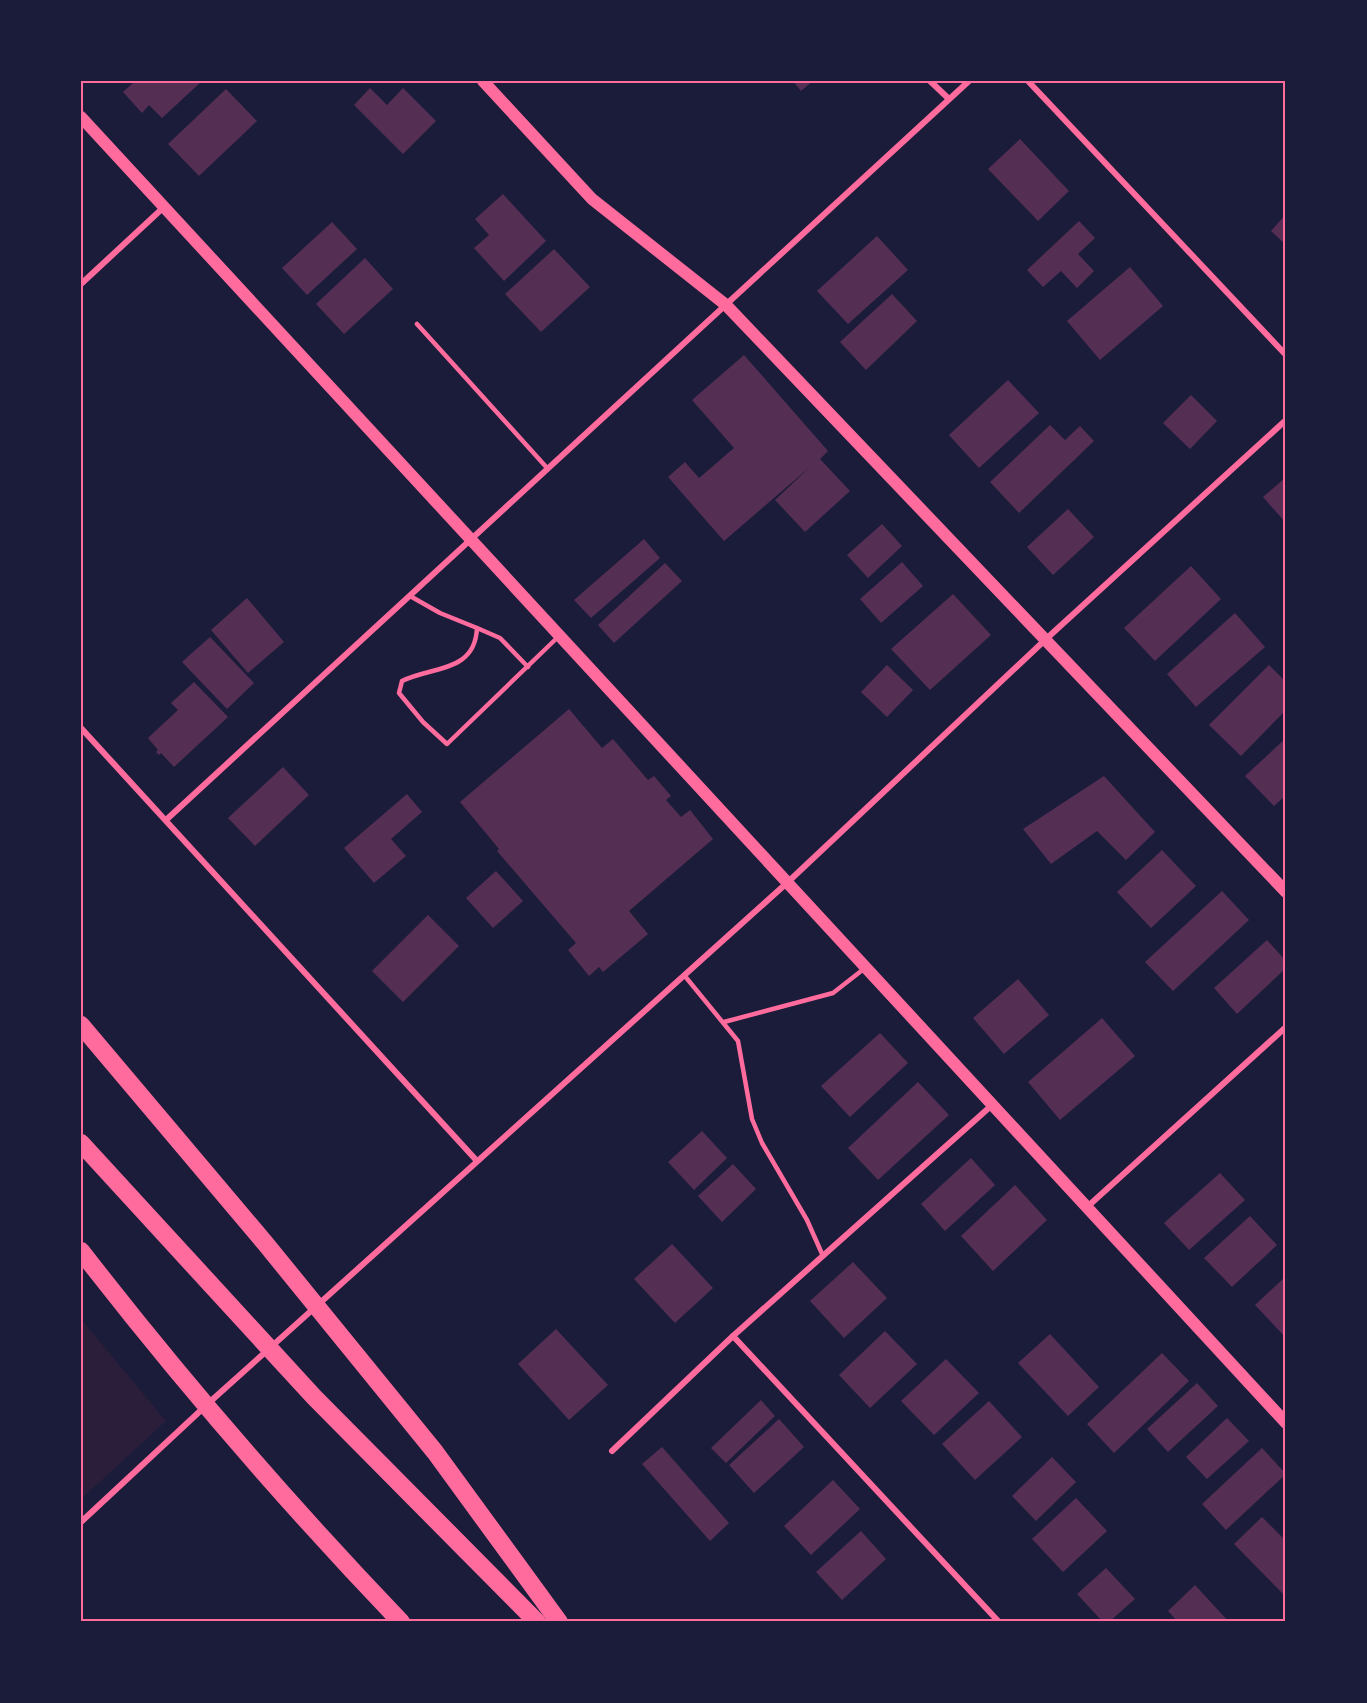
<svg xmlns="http://www.w3.org/2000/svg" width="1367" height="1703" font-family="'Exo 2',sans-serif">
	<style>
		.green { fill: #2a1e3b }
		.building { fill: #542f53 }
		.lines { fill: none; stroke-linecap: round; stroke-linejoin: round }
		.service { stroke: #ff6b9d; stroke-width: 4.5 }
		.minor { stroke: #ff6b9d; stroke-width: 6 }
		.secondary { stroke: #ff6b9d; stroke-width: 12 }
		.motorway { stroke: #ff6b9d; stroke-width: 18 }
		.neatline { fill: none; stroke: #ff6b9d; stroke-width: 2 }
	</style>
	<rect width="100%" height="100%" fill="#1b1b3a"/>
	<path class="green" d="M81,1319L166,1421L81,1499Z"/>
	<g class="building">
		<path d="M135,81H202L162,118L149,105L142,113L123,92Z"/>
		<path d="M793,81H813L801,91Z"/>
		<path d="M370,88L387,105L403,88L436,121L403,154L354,105Z"/>
		<path d="M226,89L257,121L199,176L168,144Z"/>
		<path d="M1020,139L1069,191L1038,221L988,169Z"/>
		<path d="M503,194L546,241L504,281L474,248L489,235L475,219Z"/>
		<path d="M1286,214V245L1271,231Z"/>
		<path d="M1079,221L1095,238L1078,254L1094,271L1077,288L1061,271L1043,287L1027,270Z"/>
		<path d="M332,222L357,249L307,295L282,268Z"/>
		<path d="M877,236L908,270L848,324L817,291Z"/>
		<path d="M554,249L590,287L541,332L505,294Z"/>
		<path d="M365,258L393,289L344,334L316,304Z"/>
		<path d="M1130,267L1163,306L1100,360L1067,321Z"/>
		<path d="M892,294L917,321L866,370L840,342Z"/>
		<path d="M744,355L828,451L820,459L850,491L805,532L775,500L810,467L724,541L668,477L685,462L699,478L734,448L692,400Z"/>
		<path d="M1008,380L1039,413L979,468L949,435Z"/>
		<path d="M1191,395L1217,421L1190,449L1163,423Z"/>
		<path d="M1050,425L1065,440L1080,426L1094,441L1019,513L990,482Z"/>
		<path d="M1286,477V523L1263,497Z"/>
		<path d="M1068,509L1094,537L1053,575L1027,547Z"/>
		<path d="M882,524L902,546L868,578L847,555Z"/>
		<path d="M644,539L660,558L591,618L574,600Z"/>
		<path d="M902,562L923,586L881,623L860,599Z"/>
		<path d="M665,563L682,581L614,643L598,625Z"/>
		<path d="M1191,566L1221,599L1155,661L1124,628Z"/>
		<path d="M953,594L991,635L930,690L891,649Z"/>
		<path d="M247,598L284,642L248,673L211,630Z"/>
		<path d="M1235,613L1265,647L1196,707L1167,674Z"/>
		<path d="M210,637L254,683L227,709L182,662Z"/>
		<path d="M887,665L913,690L887,717L861,692Z"/>
		<path d="M1269,665L1286,682V710L1241,756L1209,725Z"/>
		<path d="M194,682L228,717L174,767L161,753L159,755L156,752L158,750L148,738L178,710L171,703Z"/>
		<path d="M569,709L602,748L613,739L648,780L654,776L671,796L666,800L681,817L690,810L713,839L629,911L648,934L603,972L599,967L589,976L568,950L576,943L497,851L499,849L460,802Z"/>
		<path d="M1286,738V795L1274,806L1245,776Z"/>
		<path d="M283,767L309,795L255,846L228,818Z"/>
		<path d="M1104,776L1155,832L1126,860L1097,831L1051,864L1023,829Z"/>
		<path d="M407,794L422,812L391,839L406,856L374,883L344,848Z"/>
		<path d="M1162,850L1196,886L1151,928L1117,892Z"/>
		<path d="M496,871L523,901L493,928L466,898Z"/>
		<path d="M1222,891L1249,920L1173,991L1145,962Z"/>
		<path d="M428,915L459,946L403,1002L372,971Z"/>
		<path d="M1267,940L1286,961V968L1237,1014L1214,988Z"/>
		<path d="M1018,979L1049,1015L1004,1054L973,1018Z"/>
		<path d="M1102,1018L1135,1056L1060,1120L1028,1082Z"/>
		<path d="M880,1033L908,1063L850,1117L821,1086Z"/>
		<path d="M918,1082L949,1115L878,1180L848,1148Z"/>
		<path d="M702,1131L727,1158L694,1190L668,1162Z"/>
		<path d="M971,1158L995,1185L945,1231L921,1204Z"/>
		<path d="M733,1164L756,1189L722,1222L698,1196Z"/>
		<path d="M1220,1173L1245,1200L1189,1250L1164,1223Z"/>
		<path d="M1015,1185L1047,1220L993,1271L961,1236Z"/>
		<path d="M1250,1216L1277,1245L1232,1287L1204,1258Z"/>
		<path d="M672,1244L713,1288L675,1323L634,1279Z"/>
		<path d="M853,1262L887,1298L844,1338L810,1301Z"/>
		<path d="M1286,1276V1338L1255,1305Z"/>
		<path d="M556,1329L608,1385L569,1420L518,1364Z"/>
		<path d="M885,1331L917,1364L870,1408L839,1375Z"/>
		<path d="M1050,1334L1099,1387L1068,1416L1018,1363Z"/>
		<path d="M1162,1353L1189,1381L1114,1453L1087,1424Z"/>
		<path d="M946,1359L979,1393L934,1435L901,1401Z"/>
		<path d="M1197,1383L1218,1406L1168,1452L1147,1429Z"/>
		<path d="M761,1400L775,1416L726,1463L711,1448Z"/>
		<path d="M989,1401L1022,1437L975,1480L942,1444Z"/>
		<path d="M1227,1418L1249,1441L1207,1479L1186,1457Z"/>
		<path d="M779,1419L804,1447L754,1493L729,1465Z"/>
		<path d="M662,1447L729,1523L710,1541L642,1464Z"/>
		<path d="M1262,1448L1286,1474L1226,1530L1202,1504Z"/>
		<path d="M1052,1457L1076,1482L1036,1521L1012,1496Z"/>
		<path d="M833,1480L860,1509L811,1555L784,1526Z"/>
		<path d="M1076,1498L1107,1531L1063,1572L1032,1539Z"/>
		<path d="M1262,1517L1286,1541V1597L1234,1544Z"/>
		<path d="M861,1531L886,1559L842,1600L816,1572Z"/>
		<path d="M1106,1568L1135,1599L1109,1622H1103L1077,1594Z"/>
		<path d="M1195,1585L1229,1622H1178L1168,1611Z"/>
	</g>
	<g class="lines">
		<g class="service">
			<path d="M417,324L548,469"/>
			<path d="M410,596L440,613L477,628C475,673 432,666 402,681L399,693L423,722L447,744L558,637"/>
			<path d="M477,628L500,638L528,667"/>
			<path d="M684,975L738,1041L752,1119L762,1143L807,1220L823,1256"/>
			<path d="M724,1022L833,993L865,968"/>
		</g>
		<g class="minor">
			<path d="M930,81L949,99"/>
			<path d="M1028,81L1286,355"/>
			<path d="M81,284L164,207"/>
			<path d="M81,728L477,1161"/>
			<path d="M166,820L969,81"/>
			<path d="M1086,1208L1286,1027"/>
			<path d="M733,1336L999,1622"/>
			<path d="M612,1451L733,1336L991,1106"/>
			<path d="M81,1522L212,1400L788,882L1045,640L1286,420"/>
		</g>
		<g class="secondary">
			<path d="M483,81L592,199L726,305L1286,892"/>
			<path d="M81,117L1286,1423"/>
		</g>
		<g class="motorway">
			<path d="M81,1025L265,1243L435,1452L559,1622"/>
			<path d="M81,1143L314,1397L537,1622"/>
			<path d="M81,1251C181,1380 288,1504 401,1622"/>
		</g>
	</g>
	<rect width="1367" height="1703" fill="none" stroke="#1b1b3a" stroke-width="165"/>
	<rect x="82" y="82" width="1202" height="1538" class="neatline"/>
</svg>
